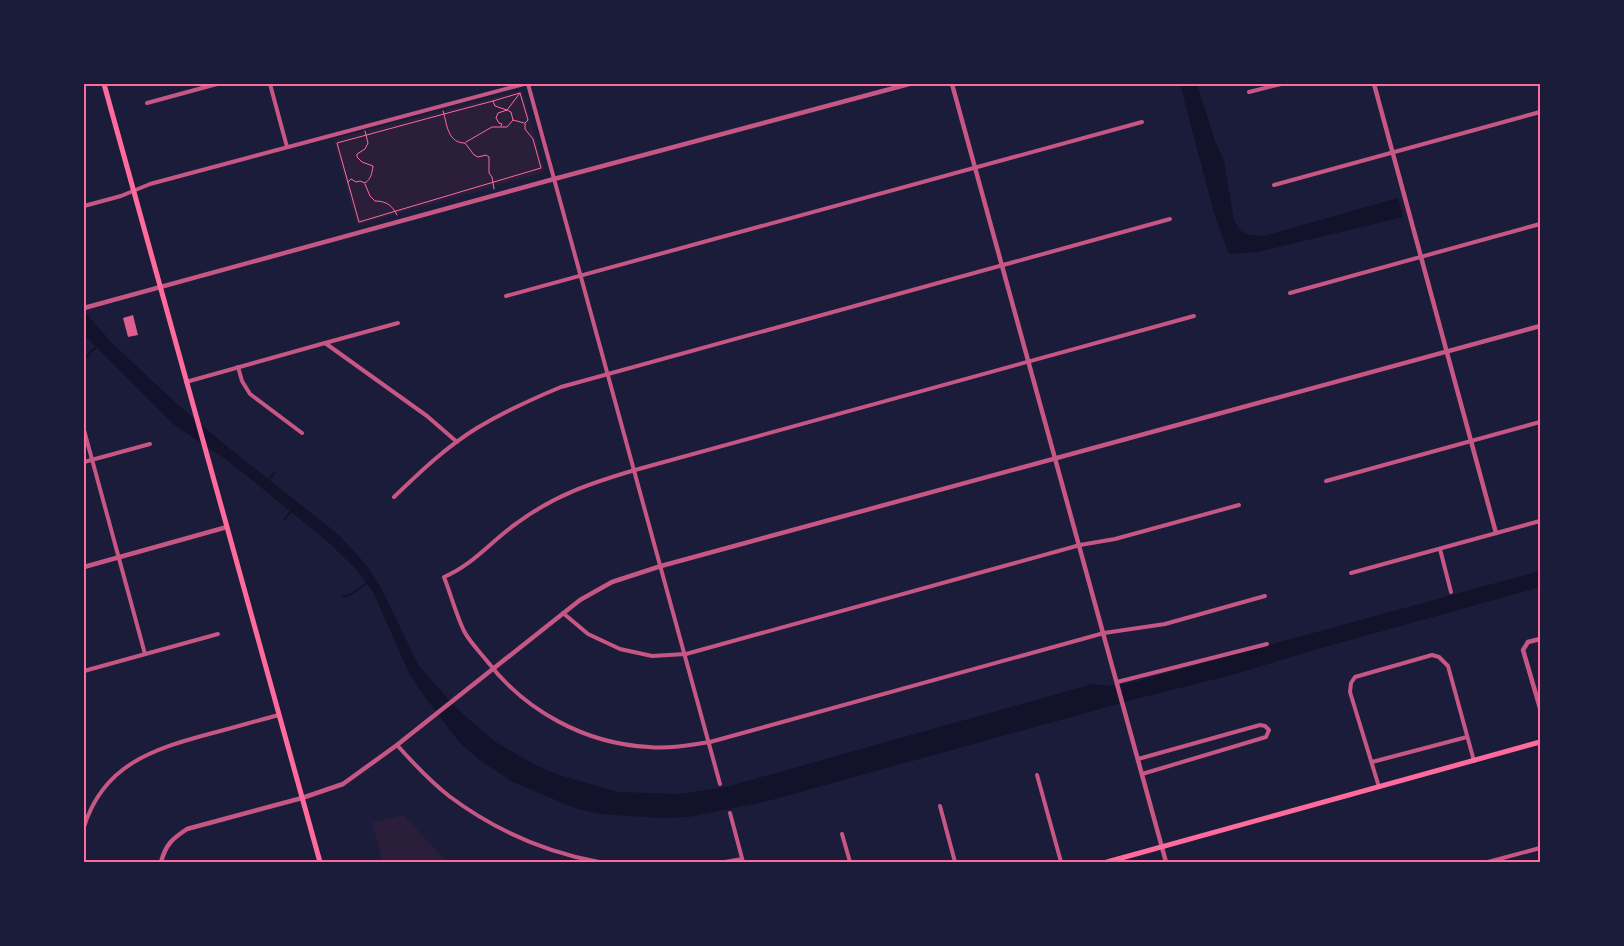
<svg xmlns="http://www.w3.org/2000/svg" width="1624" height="946" font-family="'DejaVu Sans',sans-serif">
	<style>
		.green { fill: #2a1e3b }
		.water { fill: #12122b }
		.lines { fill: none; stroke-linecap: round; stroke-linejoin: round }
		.stream { stroke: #12122b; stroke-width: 2 }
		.building { fill: #dd5f8e }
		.path { stroke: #ff6b9d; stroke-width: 1 }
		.minor { stroke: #c65784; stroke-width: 4 }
		.tertiary { stroke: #c65784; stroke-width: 4.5 }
		.secondary { stroke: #ff6b9d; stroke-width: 5 }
		.neatline { fill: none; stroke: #ff6b9d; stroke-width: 2 }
	</style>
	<rect width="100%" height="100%" fill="#1b1b3a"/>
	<g class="green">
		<path d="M519,91L523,93L544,169L542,173L357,225L333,139Z"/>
		<path d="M403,815L447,862H448H383L372,823Z"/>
	</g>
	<g class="water">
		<path d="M1180,84H1197L1215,141L1224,161L1234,221L1241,231L1250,235L1264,236L1398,198L1403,217L1258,252L1231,254L1228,252L1214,213Z"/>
		<path d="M84,311L112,343L177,404L225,445L339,535L368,567L380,586L419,666L456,708L497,743L535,765L559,775L619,792L679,794L726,787L1093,684L1107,686L1127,684L1540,571V587L1307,652L1239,673L1132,700L764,802L688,817L662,818L601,814L577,809L511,781L481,761L459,742L425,697L409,673L373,592L355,568L327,541L227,460L173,424L84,335Z"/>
	</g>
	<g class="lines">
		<g class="stream">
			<path d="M84,359L95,348"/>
			<path d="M268,480L275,472"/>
			<path d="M284,520L292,510"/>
			<path d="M343,597L350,595L368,582"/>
		</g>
	</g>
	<path class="building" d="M133,315L138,335L128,337L123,318Z"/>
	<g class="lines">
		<g class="path">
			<path d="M443,111L444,114L337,143L359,222L541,168L533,139L525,129V123L528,120L520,93L493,101"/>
			<path d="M501,126L502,124L499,123L496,118L498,113L507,110L511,112L513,120L524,123"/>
			<path d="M466,142L492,127H507L513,120"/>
			<path d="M348,182L351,179L356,182L360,181L365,183C371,179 372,173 373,166L362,162L357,157V154L365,149L368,143L365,131"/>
			<path d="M365,184L370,196L375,201C386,201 392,205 397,215"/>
			<path d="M494,189L492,177L489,173V157L486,155L478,157L474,155L465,143C449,143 447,127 444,114L493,101L495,106L507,110L520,93"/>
		</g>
		<g class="minor">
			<path d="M270,84L287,147"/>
			<path d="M528,84L720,784"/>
			<path d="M1249,92L1281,84"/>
			<path d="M147,103L217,84"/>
			<path d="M1274,185L1540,112"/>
			<path d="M84,206L121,196L150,184L524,84"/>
			<path d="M1290,293L1540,224"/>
			<path d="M506,296L1142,122"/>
			<path d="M1194,316L635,470C591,483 555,495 517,523C491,541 474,564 444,577C451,595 456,614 464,631C469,641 479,651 487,661C525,711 586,744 649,747C670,749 690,745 710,742L1104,633L1165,624L1265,596"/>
			<path d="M325,343L398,323"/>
			<path d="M238,367L242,381L250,394L302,433"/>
			<path d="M186,382L325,343L427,416L457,442"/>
			<path d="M84,430L145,654"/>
			<path d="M84,462L150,444"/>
			<path d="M1326,481L1540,422"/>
			<path d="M394,497C420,472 446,447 477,428C504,412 532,399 561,387L1170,219"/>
			<path d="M1440,549L1451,592"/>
			<path d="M1351,573L1540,521"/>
			<path d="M563,613L588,634L620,649L652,656L686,654L1080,545L1115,539L1239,505"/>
			<path d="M84,671L218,634"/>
			<path d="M1117,682L1267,644"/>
			<path d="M397,745C413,763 430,781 449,796C493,829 545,852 599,862"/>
			<path d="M1138,759L1260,725L1265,726L1269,730L1266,737L1142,774"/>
			<path d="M1372,762L1467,737"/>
			<path d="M1037,775L1061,862"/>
			<path d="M1379,787L1350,692L1351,683L1355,677L1432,655L1439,657L1448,666L1474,761"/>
			<path d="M940,806L955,862"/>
			<path d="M730,813L743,862"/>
			<path d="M84,827C103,765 153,749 209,734C232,728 256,721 279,715"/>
			<path d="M842,834L850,862"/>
			<path d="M725,862L742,859"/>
			<path d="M1488,862L1540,848"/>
		</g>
		<g class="tertiary">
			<path d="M952,84L1166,862"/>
			<path d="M1374,84L1496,533"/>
			<path d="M84,308L554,179L909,84"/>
			<path d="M84,567L227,527"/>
			<path d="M1540,639L1528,642L1523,650L1540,708"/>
			<path d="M161,862C166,844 172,839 187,829L302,798L343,784L397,745L580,600L612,582L661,566L1540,326"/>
		</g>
		<g class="secondary">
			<path d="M104,84L320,862"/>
			<path d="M1107,862L1540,742"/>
		</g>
	</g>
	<rect width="1624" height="946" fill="none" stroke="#1b1b3a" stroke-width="170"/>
	<rect x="85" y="85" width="1454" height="776" class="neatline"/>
</svg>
